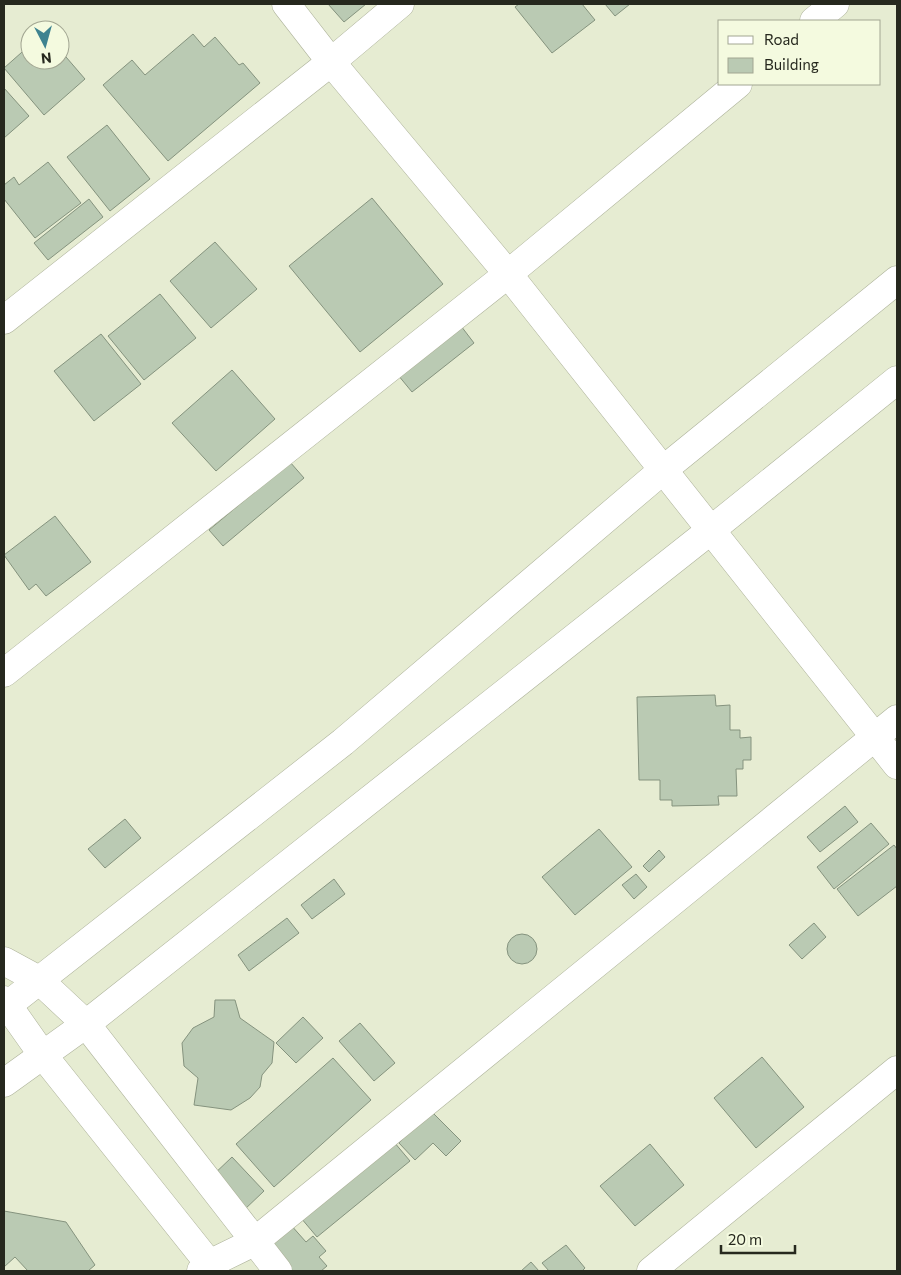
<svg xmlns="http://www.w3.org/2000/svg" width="901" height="1275" font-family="Commissioner,sans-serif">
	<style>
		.building { fill: #bacab3; stroke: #85937e }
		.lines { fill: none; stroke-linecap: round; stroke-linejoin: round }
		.minor-casing { stroke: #adb29a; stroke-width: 29 }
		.minor { stroke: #fff; stroke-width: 28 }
	</style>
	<rect width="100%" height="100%" fill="#e6ecd2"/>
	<g class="building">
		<path d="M328,4H366L344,22Z"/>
		<path d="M519,4H582L595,20L552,53L515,7Z"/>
		<path d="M605,4H630L615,16Z"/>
		<path d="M193,34L204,47L215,37L239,65L243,63L260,83L168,161L103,85L132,60L145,75Z"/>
		<path d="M30,45V60H60V50L85,79L44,115L4,68Z"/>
		<path d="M4,88L29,116L4,138Z"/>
		<path d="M107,125L150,179L110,211L67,157Z"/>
		<path d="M48,162L81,203L35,238L4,199V185L14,177L19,185Z"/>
		<path d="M372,198L443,284L360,352L289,266Z"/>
		<path d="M89,199L103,217L48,260L34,243Z"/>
		<path d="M215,242L257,289L211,328L170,281Z"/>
		<path d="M160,294L196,338L144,380L108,336Z"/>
		<path d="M461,326L474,343L412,392L398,375Z"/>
		<path d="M101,334L141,384L94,421L54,371Z"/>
		<path d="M232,370L275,419L216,471L172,423Z"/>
		<path d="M290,462L304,478L223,546L209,530Z"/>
		<path d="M55,516L91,562L46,596L36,584L29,590L4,555Z"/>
		<path d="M715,695L716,706L730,705V730H740V738L751,737V760H743V769H736L737,796H718L719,805L672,806V800H660V780H639L637,697Z"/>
		<path d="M845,806L858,822L820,852L807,837Z"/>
		<path d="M125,819L141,838L105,868L88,849Z"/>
		<path d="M871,823L889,844L834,889L817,867Z"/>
		<path d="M599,829L632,867L575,915L542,877Z"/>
		<path d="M894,845L897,849V886L858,916L837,889Z"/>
		<path d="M659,850L665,857L649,872L643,866Z"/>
		<path d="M636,874L647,887L634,899L622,885Z"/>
		<path d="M334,879L345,894L312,919L301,905Z"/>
		<path d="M287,918L299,933L249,971L238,955Z"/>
		<path d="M814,923L826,937L802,959L789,945Z"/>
		<circle cx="522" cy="949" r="15"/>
		<path d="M215,1000H235L240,1018L274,1042L272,1063L262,1075L260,1087L250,1098L231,1110L194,1105L198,1078L184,1066L182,1043L193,1028L214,1017Z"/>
		<path d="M303,1017L323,1038L296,1063L276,1043Z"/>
		<path d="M360,1023L395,1063L374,1081L339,1041Z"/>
		<path d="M762,1057L804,1107L756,1148L714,1098Z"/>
		<path d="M333,1058L371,1100L274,1187L236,1144Z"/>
		<path d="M431,1111L461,1141L446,1156L433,1143L415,1160L399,1143Z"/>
		<path d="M394,1142L410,1161L317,1237L301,1218Z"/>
		<path d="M650,1144L684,1185L635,1226L600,1186Z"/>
		<path d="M232,1157L264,1191L243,1211L211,1177Z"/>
		<path d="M4,1211L66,1222L95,1265L88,1271H28L15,1257L4,1267Z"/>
		<path d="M290,1224L306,1242L313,1236L326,1251L319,1257L327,1266L321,1271H285L263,1248Z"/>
		<path d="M566,1245L585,1268L582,1271H549L542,1263Z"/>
		<path d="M531,1262L539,1271H521Z"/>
	</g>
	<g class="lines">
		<g class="minor-casing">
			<g id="minor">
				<path d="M286,4L331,62L508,274L897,765"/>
				<path d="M814,21L835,4"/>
				<path d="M4,320L331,62L400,4"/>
				<path d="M4,673L508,274L738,84"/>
				<path d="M4,961L39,980L86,1024L278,1271"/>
				<path d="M4,1000L42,1054L215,1271"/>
				<path d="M4,1008L343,742L663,470L897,280"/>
				<path d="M4,1083L86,1024L711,530L897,380"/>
				<path d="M201,1271L209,1264L254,1242L897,719"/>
				<path d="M651,1271L897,1070"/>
			</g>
		</g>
		<use href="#minor" class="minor"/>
	</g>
	<rect width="901" height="1275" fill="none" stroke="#26281e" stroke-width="10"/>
	<rect x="718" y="20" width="162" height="65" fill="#f4fadf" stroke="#a2a692"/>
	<rect x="728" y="36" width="25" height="8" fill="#ffffff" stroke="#a2a692"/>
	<text x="764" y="45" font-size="15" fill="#26281e">Road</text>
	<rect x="728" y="58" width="25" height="15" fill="#bacab3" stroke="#a2a692"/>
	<text x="764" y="70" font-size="15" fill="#26281e">Building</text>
	<g transform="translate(45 45) rotate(174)"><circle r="24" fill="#f4fadf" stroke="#a2a692"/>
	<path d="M0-4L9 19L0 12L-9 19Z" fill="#3e8390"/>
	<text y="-8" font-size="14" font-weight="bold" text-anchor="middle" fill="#26281e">N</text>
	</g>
	<path d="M721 1245v8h74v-8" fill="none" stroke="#26281e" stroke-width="2.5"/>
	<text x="728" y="1245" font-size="15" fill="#26281e" stroke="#f4fadf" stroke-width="4" paint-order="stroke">20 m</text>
</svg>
